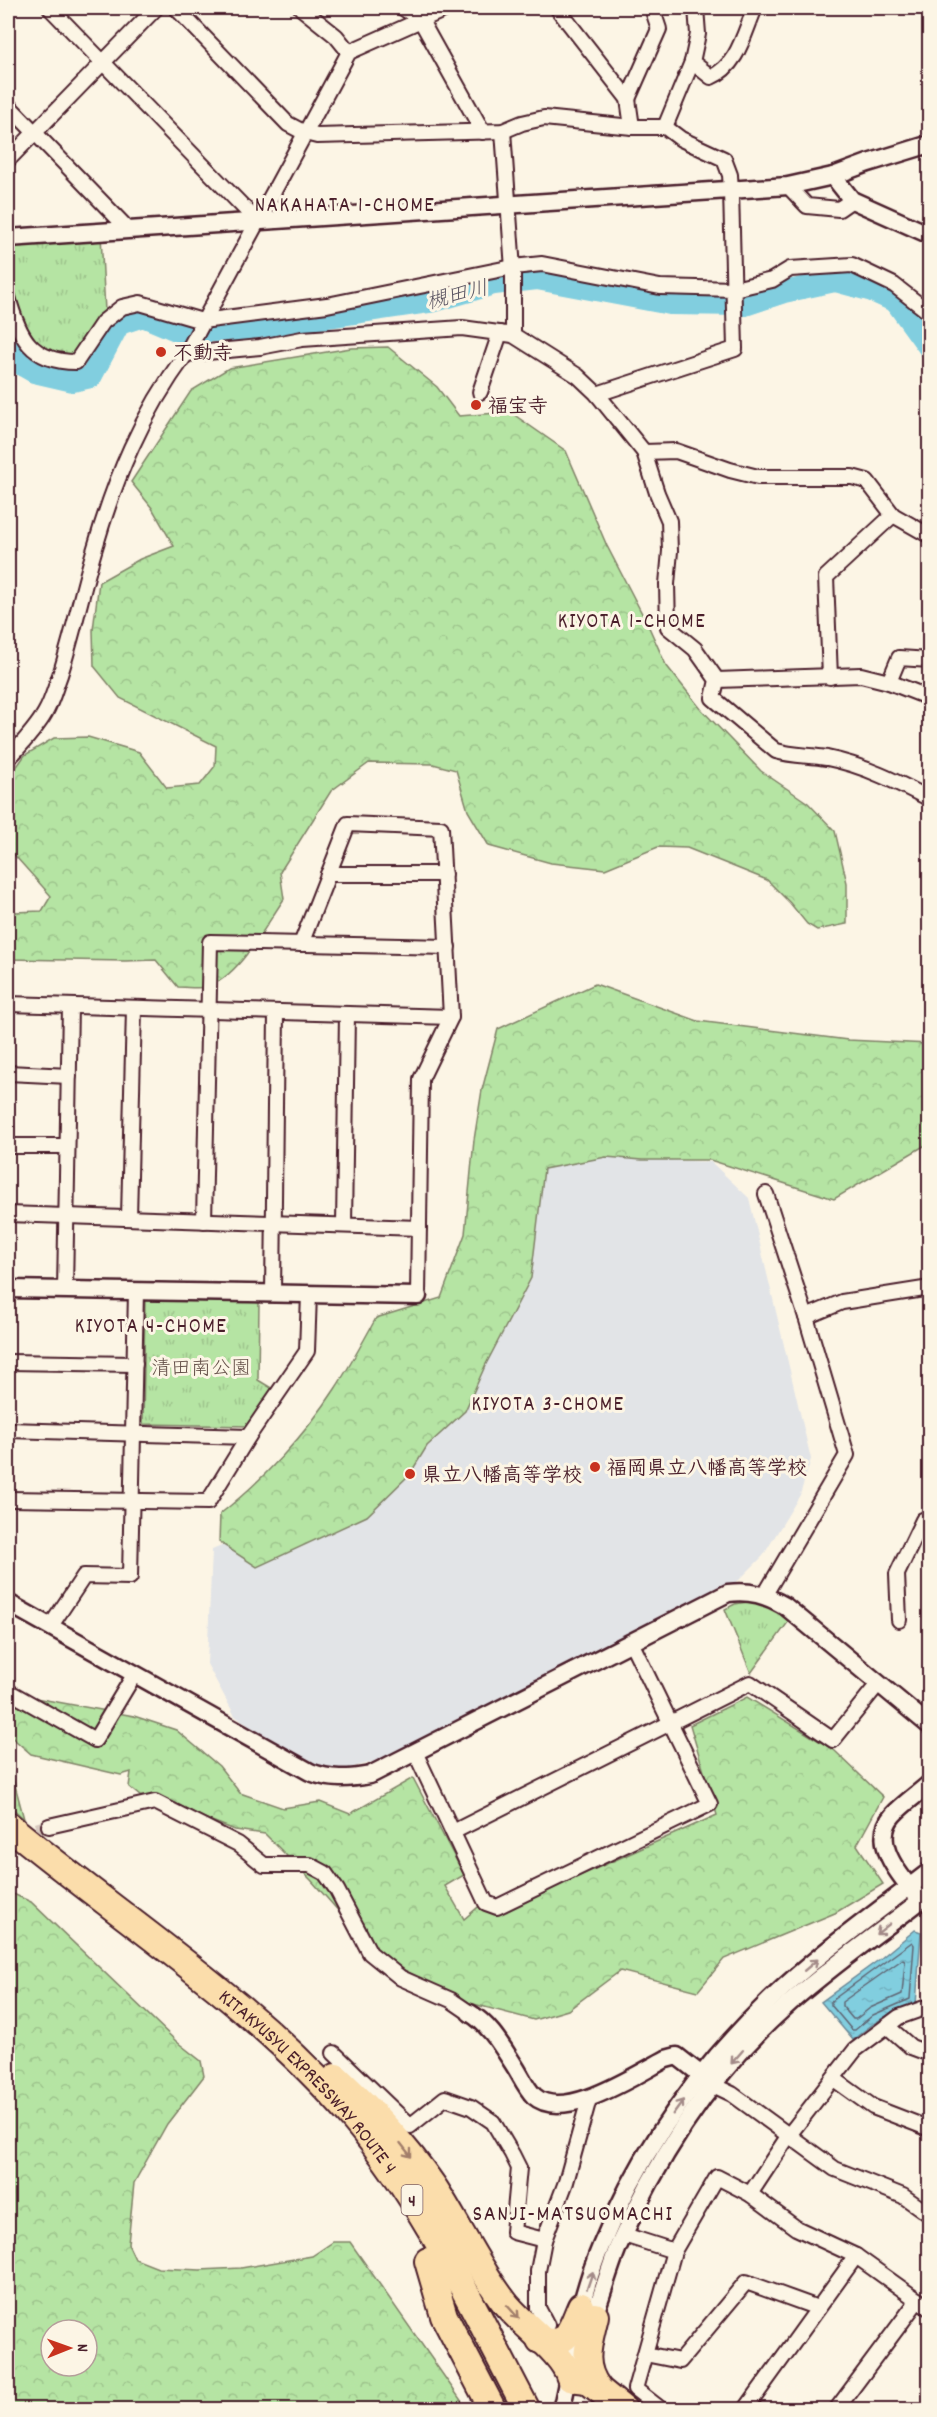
<svg xmlns="http://www.w3.org/2000/svg" width="937" height="2417" font-family="Dekko,'Klee One',sans-serif">
	<style>
		.built { fill: #e2e4e7 }
		.grass { fill: url(#grass-tufts); stroke: #808267; stroke-width: 1.5 }
		.forest { fill: url(#forest-crowns); stroke: #808267; stroke-width: 1.5; fill-rule: evenodd }
		.water { fill: url(#water-ripples); stroke: #6b8897; stroke-width: 1.5 }
		.lines { fill: none; stroke-linecap: round; stroke-linejoin: round }
		.shore { stroke: #606573; stroke-width: 1.5 }
		.river { stroke: #81cedf; stroke-width: 22 }
		.minor-tunnel { stroke: #d8cac0; stroke-width: 14; stroke-dasharray: 14 7; stroke-linecap: butt }
		.minor-casing { stroke: #4a1f2b; stroke-width: 18 }
		.tertiary-casing { stroke: #4a1f2b; stroke-width: 21 }
		.motorway-casing { stroke: #4a1f2b; stroke-width: 30 }
		.minor { stroke: #fcf5e5; stroke-width: 14 }
		.tertiary { stroke: #fcf5e5; stroke-width: 16 }
		.motorway { stroke: #fbddab; stroke-width: 26 }
		.oneway { stroke: #a38a88 }
		.oneway2 { stroke: #a27e6b }
		.poi-dot { fill: #c8321e; stroke: #fcf5e5; stroke-width: 2 }
		.labels { text-anchor: middle; stroke-width: 6; stroke-linejoin: round; paint-order: stroke }
		.shield { fill: #fcf5e5; stroke: #7f5f63; stroke-width: 1.5 }
		.shield-label { font-size: 18px; font-weight: bold; fill: #4a1f2b }
		.poi-label { font-size: 20px; font-weight: bold; fill: #4a1f2b; stroke: #fcf5e5; text-anchor: start }
		.park-label { font-size: 20px; fill: #655049; stroke: #fcf5e5 }
		.street-label { font-size: 20px; fill: #4a1f2b; stroke: #fcf5e5 }
		.neighbourhood-label { font-size: 21px; letter-spacing: 1.5px; fill: #4a1f2b; stroke: #fcf5e5 }
		.water-label { font-size: 21px; font-style: italic; fill: #5a5461; stroke: #fcf5e5 }
		.quarter-label { font-size: 22px; letter-spacing: 1.5px; fill: #4a1f2b; stroke: #fcf5e5 }
	</style>
	<defs>
		<pattern id="grass-tufts" width="24" height="20" patternUnits="userSpaceOnUse" patternTransform="scale(1.5)"><rect width="24" height="20" fill="#b5e4a3"/><path d="M3 7l-1-3M5 7V3M7 7l1-3M15 17l-1-3M17 17v-4M19 17l1-3" fill="none" stroke="#9dc38c"/></pattern>
		<pattern id="forest-crowns" width="20" height="18" patternUnits="userSpaceOnUse" patternTransform="scale(1.5)"><rect width="20" height="18" fill="#b5e4a3"/><path d="M2 6a3 3 0 1 1 6 0M12 15a3 3 0 1 1 6 0" fill="none" stroke="#9dc38c"/></pattern>
		<pattern id="water-ripples" width="26" height="14" patternUnits="userSpaceOnUse" patternTransform="scale(1.5)"><rect width="26" height="14" fill="#81cedf"/><path d="M2 4q2-2 4 0t4 0M15 11q2-2 4 0t4 0" fill="none" stroke="#71b0c0"/></pattern>
	</defs>
	<rect width="100%" height="100%" fill="#fcf5e5"/>
	<filter id="ink" filterUnits="userSpaceOnUse"><feTurbulence type="fractalNoise" baseFrequency=".0167" numOctaves="2"/><feDisplacementMap in="SourceGraphic" scale="12" xChannelSelector="R" yChannelSelector="G"/><feConvolveMatrix kernelMatrix="1 2 1 2 8 2 1 2 1" color-interpolation-filters="sRGB"/></filter>
	<g filter="url(#ink)">
		<path class="built" d="M564,1155L711,1162L749,1198L811,1459L800,1495L763,1556L739,1580L584,1660L381,1760L349,1768H323L259,1733L235,1716L207,1664L212,1550L269,1526L371,1475L518,1188Z"/>
		<g class="grass">
			<path d="M101,235L105,311L74,356L63,358L33,344L12,307L8,286V242Z"/>
			<path d="M145,1299L259,1302L258,1380L273,1389L249,1426L143,1424Z"/>
			<path d="M753,1601L768,1605L789,1621L751,1673L725,1609L735,1604Z"/>
		</g>
		<g class="forest">
			<path d="M388,347L437,387L459,416L510,412L566,451L607,546L648,625L666,665L701,709L761,771L808,803L835,831L847,883V924L817,930L807,924L790,903L767,880L687,848L658,847L605,869L551,863L489,846L468,811L456,770L433,764L369,763L331,791L280,872L284,899C265,926 240,976 207,987C199,989 187,987 178,987L156,960L125,961L8,959V900L14,912L42,911L51,896L8,848V779L25,755L54,738L88,737L139,752L167,788L200,785L215,766L216,746L120,698L94,666L93,630L99,582L140,559L174,546L152,508L131,482L191,391L229,368L351,348Z"/>
			<path d="M595,984L698,1021L848,1040L929,1044V1143L834,1199L710,1160H642L606,1157L544,1169L531,1278L485,1366L465,1411L427,1446L410,1474L367,1516L257,1567L219,1542L220,1514C262,1481 306,1434 335,1389C350,1366 363,1342 376,1318L441,1298L465,1234L474,1140L482,1090L498,1029Z"/>
			<path d="M8,1693L134,1716L176,1730L219,1766L240,1793L283,1808L320,1802L350,1814L413,1778L464,1875L445,1886L464,1919L483,1903L500,1911L717,1815L690,1725L747,1697L834,1750L883,1797L857,1845L883,1884L835,1913L724,1959L698,1991L620,1971L568,2010L534,2020L466,2002L379,1957L311,1880L265,1834L235,1830L204,1818L165,1798L140,1796L129,1787L131,1772L121,1775L31,1754L8,1734Z"/>
			<path d="M8,1759L24,1819L8,1804Z"/>
			<path d="M11,1893L31,1902L177,2042L201,2061L204,2076L167,2124L134,2183L128,2244L135,2259L158,2268L200,2270L241,2268L312,2256L333,2242H350L467,2409H8V1895ZM51,2330H87V2366H51Z"/>
		</g>
		<path class="water" d="M915,1930L921,1932L916,2005C890,2011 873,2023 853,2040L821,2002L880,1959Z"/>
		<g class="lines">
			<g class="shore">
				<path d="M912,1942L914,1945L910,1999L873,2015L855,2030H852L831,2005V2001Z"/>
				<path d="M903,1959L905,1962L902,1994L870,2008L856,2019H853L842,2006V2002Z"/>
			</g>
			<path class="river" d="M8,338L20,364L34,372L73,381L91,377L119,324L143,316L181,332L240,330L435,301L494,284L537,279L670,304L745,305L784,292L835,281L872,291L896,302L930,349"/>
			<path class="minor-tunnel" d="M17,1836L49,1826"/>
			<g class="minor-casing">
				<g id="minor">
					<path d="M50,8L257,221"/>
					<path d="M176,8L288,124L305,133L317,136L503,131L522,123L544,118L632,127H665L681,139L724,159L730,175L731,190L735,349L597,394"/>
					<path d="M301,8L336,36L349,52"/>
					<path d="M403,8L420,19L483,132"/>
					<path d="M557,8L628,99L632,127"/>
					<path d="M696,8L698,34L692,62L711,77C738,66 744,33 755,8"/>
					<path d="M628,99L659,29L652,8"/>
					<path d="M8,105L128,229"/>
					<path d="M665,127L692,62"/>
					<path d="M503,131L513,269V335"/>
					<path d="M8,160L156,8"/>
					<path d="M788,186L807,206L839,209L852,200"/>
					<path d="M8,297C19,337 31,362 76,362L103,322L122,307L140,303L202,321L327,305L513,267L542,264L660,287L734,289L772,280L790,269L852,265L894,285L930,313"/>
					<path d="M186,354L260,347L302,339L462,328L513,335L578,376L597,394L644,452L657,493L669,521L670,551L667,584L668,627L695,649L717,680L713,698L776,751C793,756 809,755 827,758C863,765 897,782 930,799"/>
					<path d="M480,392L500,333"/>
					<path d="M644,452L676,451L730,470L758,477H852L867,481L893,515L930,536"/>
					<path d="M830,677L826,577L893,515"/>
					<path d="M717,680L861,675L889,682L930,698"/>
					<path d="M889,682L899,658L930,660"/>
					<path d="M8,759C20,746 36,729 45,713C52,701 55,688 60,675C73,634 82,592 94,551C115,478 141,415 186,354L349,52L448,8"/>
					<path d="M328,874H444"/>
					<path d="M301,944L348,824L441,828L451,1017L421,1079L418,1296"/>
					<path d="M8,1004L451,1017"/>
					<path d="M8,1073L69,1076"/>
					<path d="M8,1146H67"/>
					<path d="M766,1194L806,1317"/>
					<path d="M8,1214L419,1228"/>
					<path d="M129,1218L134,1008"/>
					<path d="M204,1221L210,942L448,947"/>
					<path d="M344,1225L347,1014"/>
					<path d="M65,1290L70,1006"/>
					<path d="M273,1294L276,1012"/>
					<path d="M8,1362L135,1364"/>
					<path d="M8,1430L248,1437"/>
					<path d="M8,1499L208,1502L248,1437L307,1351L309,1294"/>
					<path d="M764,1596L847,1455L806,1317L842,1302L930,1288"/>
					<path d="M899,1620L897,1574L923,1520H930"/>
					<path d="M50,1627L84,1576L130,1577L136,1291"/>
					<path d="M8,1691L95,1740L134,1675"/>
					<path d="M415,1752L486,1903L497,1907L710,1804L631,1642"/>
					<path d="M49,1826L155,1802L238,1844L264,1865H310L325,1873L337,1890L370,1953L401,1978L451,2000L470,2013"/>
					<path d="M453,1832L750,1683L833,1740L878,1684"/>
					<path d="M887,2026L911,2047L930,2054"/>
					<path d="M334,2053L410,2126L445,2098L471,2107L493,2122L512,2154L519,2168L513,2232L544,2240"/>
					<path d="M834,2079L873,2107L930,2129"/>
					<path d="M713,2085L732,2094L835,2169L903,2196L930,2215"/>
					<path d="M750,2194L789,2135L855,2050L899,2017L930,2006"/>
					<path d="M624,2235L674,2251L635,2389L662,2410"/>
					<path d="M674,2251L717,2177L750,2194L796,2228L856,2256L930,2309"/>
					<path d="M547,2325L538,2308V2271L544,2240L566,2182L589,2099"/>
					<path d="M645,2354L680,2361L746,2282L818,2308"/>
					<path d="M745,2410L856,2256"/>
					<path d="M836,2410L918,2300"/>
				</g>
			</g>
			<g class="tertiary-casing">
				<g id="tertiary">
					<path d="M833,176L852,200L930,235"/>
					<path d="M8,238L788,186L833,176L868,163L930,144"/>
					<path d="M8,1289L418,1296"/>
					<path d="M8,1603L310,1772C331,1780 348,1779 370,1775L728,1593C750,1590 766,1595 785,1606L930,1726"/>
					<path d="M916,1895C899,1875 870,1841 893,1815C904,1803 918,1794 930,1783"/>
					<path d="M470,2013C490,2025 501,2045 514,2065C520,2074 526,2088 534,2096C564,2123 637,2074 666,2059L677,2056L709,2081"/>
					<path d="M591,2324C601,2299 608,2272 618,2247C657,2159 711,2074 783,2009C829,1967 881,1932 930,1893"/>
					<path d="M561,2410C570,2375 573,2341 581,2307C586,2287 593,2265 601,2246C639,2153 698,2069 770,2000C819,1953 876,1913 930,1871"/>
				</g>
			</g>
			<g class="motorway-casing">
				<g id="motorway">
					<path id="s1" d="M8,1825C124,1921 255,2003 353,2118C426,2204 474,2310 527,2410"/>
					<path d="M336,2077C372,2111 405,2145 433,2186C458,2224 477,2267 505,2303C522,2325 564,2353 570,2378L587,2380L624,2410"/>
					<path d="M428,2261L444,2316L493,2410"/>
					<path d="M595,2316C589,2343 580,2364 598,2388"/>
					<path d="M540,2340C569,2348 571,2328 581,2306"/>
				</g>
			</g>
			<use href="#minor" class="minor"/>
			<use href="#tertiary" class="tertiary"/>
			<use href="#motorway" class="motorway"/>
		</g>
		<defs><path id="oneway-shaft" d="M-6 0H5M1.5-3L5.5 0L1.5 3" fill="none" stroke-width="1.6" stroke-linecap="round" stroke-linejoin="round" transform="scale(1.5)"/></defs>
		<g class="oneway">
			<use href="#oneway-shaft" transform="translate(883 1929) rotate(142)"/>
			<use href="#oneway-shaft" transform="translate(811 1965) rotate(-40)"/>
			<use href="#oneway-shaft" transform="translate(737 2057) rotate(131)"/>
			<use href="#oneway-shaft" transform="translate(678 2107) rotate(-54)"/>
			<use href="#oneway-shaft" transform="translate(590 2280) rotate(-71)"/>
		</g>
		<g class="oneway2">
			<use href="#oneway-shaft" transform="translate(406 2150) rotate(52)"/>
			<use href="#oneway-shaft" transform="translate(513 2312) rotate(48)"/>
		</g>
	</g>
	<g class="poi-dot">
		<circle cx="161" cy="352" r="6"/>
		<circle cx="476" cy="405" r="6"/>
		<circle cx="595" cy="1467" r="6"/>
		<circle cx="410" cy="1474" r="6"/>
	</g>
	<g class="labels">
		<rect class="shield" x="401.5" y="2185" width="21" height="30" rx="4.5"/>
		<g class="shield-label">
			<text x="412" y="2206">4</text>
		</g>
		<g class="poi-label">
			<text x="173" y="359">不動寺</text>
			<text x="488" y="412">福宝寺</text>
			<text x="607" y="1474">福岡県立八幡高等学校</text>
			<text x="422" y="1481">県立八幡高等学校</text>
		</g>
		<g class="park-label">
			<text x="201" y="1374">清田南公園</text>
		</g>
		<g class="street-label">
			<text dy="7" stroke="none"><textPath href="#s1" startOffset="396">KITAKYUSYU EXPRESSWAY ROUTE 4</textPath></text>
		</g>
		<g class="neighbourhood-label">
			<text x="345" y="211">NAKAHATA 1-CHOME</text>
			<text x="632" y="627">KIYOTA 1-CHOME</text>
			<text x="151" y="1332">KIYOTA 4-CHOME</text>
			<text x="548" y="1410">KIYOTA 3-CHOME</text>
		</g>
		<g class="water-label">
			<text transform="translate(457 294) rotate(-14)" y="7">槻田川</text>
		</g>
		<g class="quarter-label">
			<text x="573" y="2220">SANJI-MATSUOMACHI</text>
		</g>
	</g>
	<rect width="937" height="2417" fill="none" stroke="#fcf5e5" stroke-width="30"/>
	<rect x="15" y="15" width="907" height="2387" fill="none" stroke="#4a1f2b" stroke-width="2" filter="url(#ink)"/>
	<g transform="translate(69 2348) rotate(89)"><circle r="28" fill="#fcf5e5" stroke="#b59f9b" stroke-width="1.5"/>
	<path d="M0-4.5L10 22L0 15L-10 22Z" fill="#c8321e"/>
	<text y="-9" font-size="16" font-weight="bold" text-anchor="middle" fill="#4a1f2b">N</text>
	</g>
</svg>
